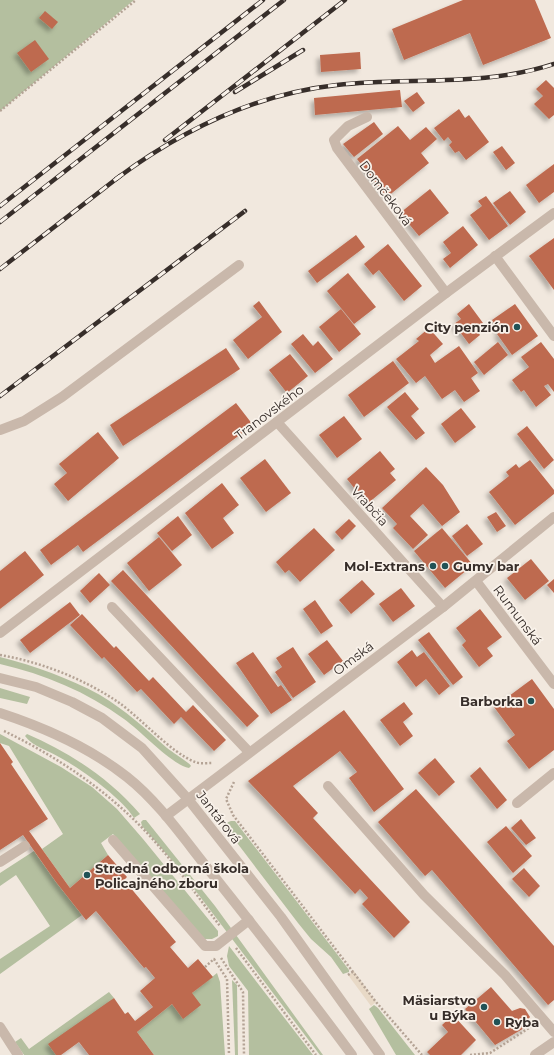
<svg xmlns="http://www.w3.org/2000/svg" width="554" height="1055" font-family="Montserrat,sans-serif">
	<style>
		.green { fill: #b4bf9f }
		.plaza { fill: #e8d9c6 }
		.building { fill: #be6a4f; filter: url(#shadow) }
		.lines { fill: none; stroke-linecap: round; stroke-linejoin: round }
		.path { stroke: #b4a395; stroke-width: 2.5; stroke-dasharray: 2 2; stroke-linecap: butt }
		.minor { stroke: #c9b8ab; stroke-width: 10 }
		.rail-casing { stroke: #372e2a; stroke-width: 4.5 }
		.rail { stroke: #f9f2ea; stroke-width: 3; stroke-dasharray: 9; stroke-linecap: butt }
		.poi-dot { fill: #215256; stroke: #f9f2ea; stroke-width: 1.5 }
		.labels { text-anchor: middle; stroke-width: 3.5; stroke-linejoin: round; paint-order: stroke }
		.street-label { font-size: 13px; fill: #372e2a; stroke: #f9f2ea }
		.poi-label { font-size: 13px; font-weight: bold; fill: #372e2a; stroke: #f9f2ea; text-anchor: end }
	</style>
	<defs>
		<filter id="shadow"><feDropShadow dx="-3.5" dy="3.5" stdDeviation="2" flood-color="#0004"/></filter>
	</defs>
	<rect width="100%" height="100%" fill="#f1e8de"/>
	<g class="green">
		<path d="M0,0H134L0,111Z"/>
		<path d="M0,657C35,666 69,678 100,695C125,710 146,729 167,748C172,752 190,763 191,766L189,768C172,765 141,731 124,719C87,692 44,674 0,664Z"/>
		<path d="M0,688L30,697L27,704L0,698Z"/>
		<path d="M0,734L61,767L92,787L117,809L143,839L218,931V936L212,939H204L113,834L101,843L108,855L70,888L42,849L63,834L9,746L0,743Z"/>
		<path d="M27,734C69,752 109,778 140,814L134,818C122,798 80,768 59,757C49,751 32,746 25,736Z"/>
		<path d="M143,820H146L215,906L323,1055H320L176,865L142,826L141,822Z"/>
		<path d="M231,821H235L337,954L349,970V972L343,974L331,957L311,939L298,923L225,827L226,823Z"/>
		<path d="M34,851L56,882L82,915L0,974V959L50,926L16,875L0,886V873Z"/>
		<path d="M229,946L313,1055H249L248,991L229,966L227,956Z"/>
		<path d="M217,973L220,982L225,1055H154L137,1032L172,1004L183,1018L192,993Z"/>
		<path d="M232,980L237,985L238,1055H235Z"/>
		<path d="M109,992L114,998L56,1055H24L15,1042L21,1038L29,1049Z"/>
		<path d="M374,1005L378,1008L415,1055H396L369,1009Z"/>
	</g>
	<path class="plaza" d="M354,971L376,1002L371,1006L348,975Z"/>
	<g class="building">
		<path d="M463,0H535L551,38L483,65L470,33L404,60L392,29Z"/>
		<path d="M45,11L58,22L52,29L39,18Z"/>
		<path d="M35,40L49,59L31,72L17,53Z"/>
		<path d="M360,52L361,69L321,72L320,55Z"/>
		<path d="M546,80L554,88V115L549,119L534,104L543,96L536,89Z"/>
		<path d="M400,90L402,107L315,115L314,98Z"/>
		<path d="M417,92L425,103L413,112L404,101Z"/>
		<path d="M459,109L465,118L469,115L489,142L466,160L459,151L455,153L449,145L452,142L448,137L444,141L434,128Z"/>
		<path d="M374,122L383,134L354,157L343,144Z"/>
		<path d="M398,126L410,140L426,127L437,139L421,153L429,163L387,197L357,159Z"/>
		<path d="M502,146L515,163L506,170L493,152Z"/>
		<path d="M554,164V192L539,203L526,185Z"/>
		<path d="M430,189L449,213L419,236L400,213Z"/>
		<path d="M510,191L526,212L510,225L493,203Z"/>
		<path d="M486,196L508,226L489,240L470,215L482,206L478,201Z"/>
		<path d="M463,226L478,245L450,268L443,259L451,253L443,242Z"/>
		<path d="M356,235L365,247L317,283L308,271Z"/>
		<path d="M554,238V290L529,256Z"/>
		<path d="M388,244L422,286L404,301L379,270L373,275L364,264Z"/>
		<path d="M348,273L376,307L354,324L327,291Z"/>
		<path d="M259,301L282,332L248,359L233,340L262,317L253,306Z"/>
		<path d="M469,304L483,323L476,329L480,335L469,344L454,324L461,319L457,314Z"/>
		<path d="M515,304L538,336L512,355L497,334L500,332L492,320Z"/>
		<path d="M341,309L361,334L339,352L319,327Z"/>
		<path d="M429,328L443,344L430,355L435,363L459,346L478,373L471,378L480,391L464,402L455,390L442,399L425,376L416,383L396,359L419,341L416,339Z"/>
		<path d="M303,334L313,346L318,341L333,359L315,373L291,344Z"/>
		<path d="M498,342L508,355L484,375L474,362Z"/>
		<path d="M541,342L554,359V392L548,384L544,386L551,395L536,407L524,390L521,392L512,380L529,367L521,357Z"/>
		<path d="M226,348L240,369L123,446L110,425Z"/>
		<path d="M290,354L308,376L287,393L269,370Z"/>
		<path d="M393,361L409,383L364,417L348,395Z"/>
		<path d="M405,392L419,409L411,416L425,433L416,440L387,407Z"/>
		<path d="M236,403L253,425L83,552L78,545L51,565L40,550Z"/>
		<path d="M461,408L476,427L455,443L441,424Z"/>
		<path d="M344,416L362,439L337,458L319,435Z"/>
		<path d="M527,426L554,460L544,469L517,434Z"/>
		<path d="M98,432L119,458L68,501L54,484L67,473L59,464Z"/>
		<path d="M380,451L395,469L390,473L396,480L367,504L347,479Z"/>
		<path d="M265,459L291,493L266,512L240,478Z"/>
		<path d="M530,460L554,490V494L515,525L489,492L509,476L506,472L516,464L519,468Z"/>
		<path d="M426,467L443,485L460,512L442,526L423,504L410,516L428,535L413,549L393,528L397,524L382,508Z"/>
		<path d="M222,483L239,505L223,518L234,533L212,549L185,513Z"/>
		<path d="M496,512L506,526L497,532L487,517Z"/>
		<path d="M178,516L192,535L172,551L157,533Z"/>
		<path d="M349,519L356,526L342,540L335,532Z"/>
		<path d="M467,524L483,544L467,556L452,536Z"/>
		<path d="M314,528L335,550L300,582L289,570L285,573L276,562Z"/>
		<path d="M442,528L473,565L445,588L414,551Z"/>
		<path d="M159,537L182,565L149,591L127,563Z"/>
		<path d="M25,551L44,575L0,609V571Z"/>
		<path d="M531,559L549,581L525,600L507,578Z"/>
		<path d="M123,570L259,716L247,727L111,581Z"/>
		<path d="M99,573L110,585L90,603L80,591Z"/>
		<path d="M554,579V593L547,585Z"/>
		<path d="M362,580L375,594L351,614L339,600Z"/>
		<path d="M401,588L415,606L393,622L379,604Z"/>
		<path d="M315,600L333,626L321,634L303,609Z"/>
		<path d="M70,602L80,615L30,653L20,640Z"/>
		<path d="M480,609L502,637L487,648L493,656L479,667L462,645L466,641L456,628Z"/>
		<path d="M82,614L114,648L116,646L149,681L153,677L186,712L193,705L226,740L214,751L181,717L174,724L141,689L137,692L104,657L102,659L70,625Z"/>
		<path d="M429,632L463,677L453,685L418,640Z"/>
		<path d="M327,640L343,661L324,675L308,654Z"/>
		<path d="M293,647L316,682L293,698L275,672L282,667L276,658Z"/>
		<path d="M412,650L417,657L424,652L450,686L439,695L426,679L416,687L397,662Z"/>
		<path d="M253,652L278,687L281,685L292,700L271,714L236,663Z"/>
		<path d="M532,679L554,709V750L529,769L507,741L515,735L494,707Z"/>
		<path d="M404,702L413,714L403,722L413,736L400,746L380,720Z"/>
		<path d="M344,710L404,789L374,812L349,778L357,772L340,751L293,786L318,813L313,818L410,922L394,938L362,904L368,898L360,889L355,894L248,781Z"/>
		<path d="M0,743L13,762L11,764L48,819L29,831L70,888L108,855L127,877L124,880L176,942L170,947L188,968L198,959L213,977L192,993L201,1005L183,1019L172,1004L137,1032L154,1055H89L79,1042L61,1055H56L48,1044L114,998L125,1014L128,1012L135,1021L153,1007L140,991L155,978L146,967L144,968L96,911L86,920L56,882L23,835L0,850Z"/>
		<path d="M435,758L455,782L439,796L418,773Z"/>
		<path d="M480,767L507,800L497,809L470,776Z"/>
		<path d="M416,789L554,946V1000L548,1005L432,870L425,876L378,822Z"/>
		<path d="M521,819L536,838L526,845L511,828Z"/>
		<path d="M506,826L532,856L513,873L487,842Z"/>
		<path d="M524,868L540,886L529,897L512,879Z"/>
		<path d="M491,987L512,1011L520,1008L525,1009L530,1017L524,1025L526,1027L495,1045L465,1009Z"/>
		<path d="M453,1015L476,1040L461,1055H430L427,1052L448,1032L442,1025Z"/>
	</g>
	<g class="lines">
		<g class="path">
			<path d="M0,111L136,0"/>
			<path d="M0,655C41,662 84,679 118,702C142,719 170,752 195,762C200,764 208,763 213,763"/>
			<path d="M4,731C58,757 108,791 149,835C175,863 197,896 220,926"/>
			<path d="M234,782L226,799L233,815L376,1002L422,1055"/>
			<path d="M236,948L316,1055"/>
			<path d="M221,958L243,992L244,1055"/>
			<path d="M205,967L214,959L227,979L229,1055"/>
			<path d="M348,975L354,971"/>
			<path d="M470,1055L490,1053L532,1026"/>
		</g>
		<g class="minor">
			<path d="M367,117L348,126L334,140L337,148L446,293"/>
			<path d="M495,256L554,336"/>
			<path d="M277,422L443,607"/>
			<path d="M0,430L24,421L62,397L239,265"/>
			<path d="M476,581L554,684"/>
			<path d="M112,607L249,752"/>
			<path d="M0,633L446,293L554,213"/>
			<path d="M0,678L36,687L72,702L102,718L142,748L188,799L281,917L380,1055"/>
			<path d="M0,713C46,728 89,747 127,777C160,803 186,842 213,875C260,934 307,994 352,1055"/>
			<path d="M328,786L424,895L505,975L554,1032"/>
			<path d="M517,803L554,773"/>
			<path d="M166,816L443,607L554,517"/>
			<path d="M113,840L205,946H216L249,920"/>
			<path d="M0,862L25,846"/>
			<path d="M0,1027L18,1055"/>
			<path d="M535,1055L554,1042"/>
		</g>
		<g class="rail-casing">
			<g id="rail">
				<path d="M235,92L303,50"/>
				<path d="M165,140L345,0"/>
				<path d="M116,179C182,130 255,94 337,85C408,77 485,87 554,64"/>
				<path d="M0,206L263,0"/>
				<path d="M0,222L284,0"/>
				<path d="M0,269L120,176"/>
				<path d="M0,396L245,211"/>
			</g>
		</g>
		<use href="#rail" class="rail"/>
	</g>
	<g class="poi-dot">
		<circle cx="517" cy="327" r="4"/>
		<circle cx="433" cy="566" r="4"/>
		<circle cx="445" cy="566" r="4"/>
		<circle cx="531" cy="701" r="4"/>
		<circle cx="87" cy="875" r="4"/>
		<circle cx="484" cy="1007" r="4"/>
		<circle cx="497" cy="1022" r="4"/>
	</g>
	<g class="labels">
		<g class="street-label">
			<text transform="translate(386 193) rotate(53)" y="5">Domčeková</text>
			<text transform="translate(269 412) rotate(-37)" y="5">Tranovského</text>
			<text transform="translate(370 506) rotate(48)" y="5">Vrabčia</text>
			<text transform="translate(518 615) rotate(53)" y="5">Rumunská</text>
			<text transform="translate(353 658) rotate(-37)" y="5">Omská</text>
			<text transform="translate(219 817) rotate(52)" y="5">Jantárová</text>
		</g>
		<g class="poi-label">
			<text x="509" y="332">City penzión</text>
			<text x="425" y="571">Mol-Extrans</text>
			<text x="453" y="571" text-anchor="start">Gumy bar</text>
			<text x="523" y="706">Barborka</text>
			<text x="95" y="873" text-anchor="start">Stredná odborná škola<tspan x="95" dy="15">Policajného zboru</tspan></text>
			<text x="476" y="1005">Mäsiarstvo<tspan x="476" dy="15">u Býka</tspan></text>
			<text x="505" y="1027" text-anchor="start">Ryba</text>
		</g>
	</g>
</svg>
